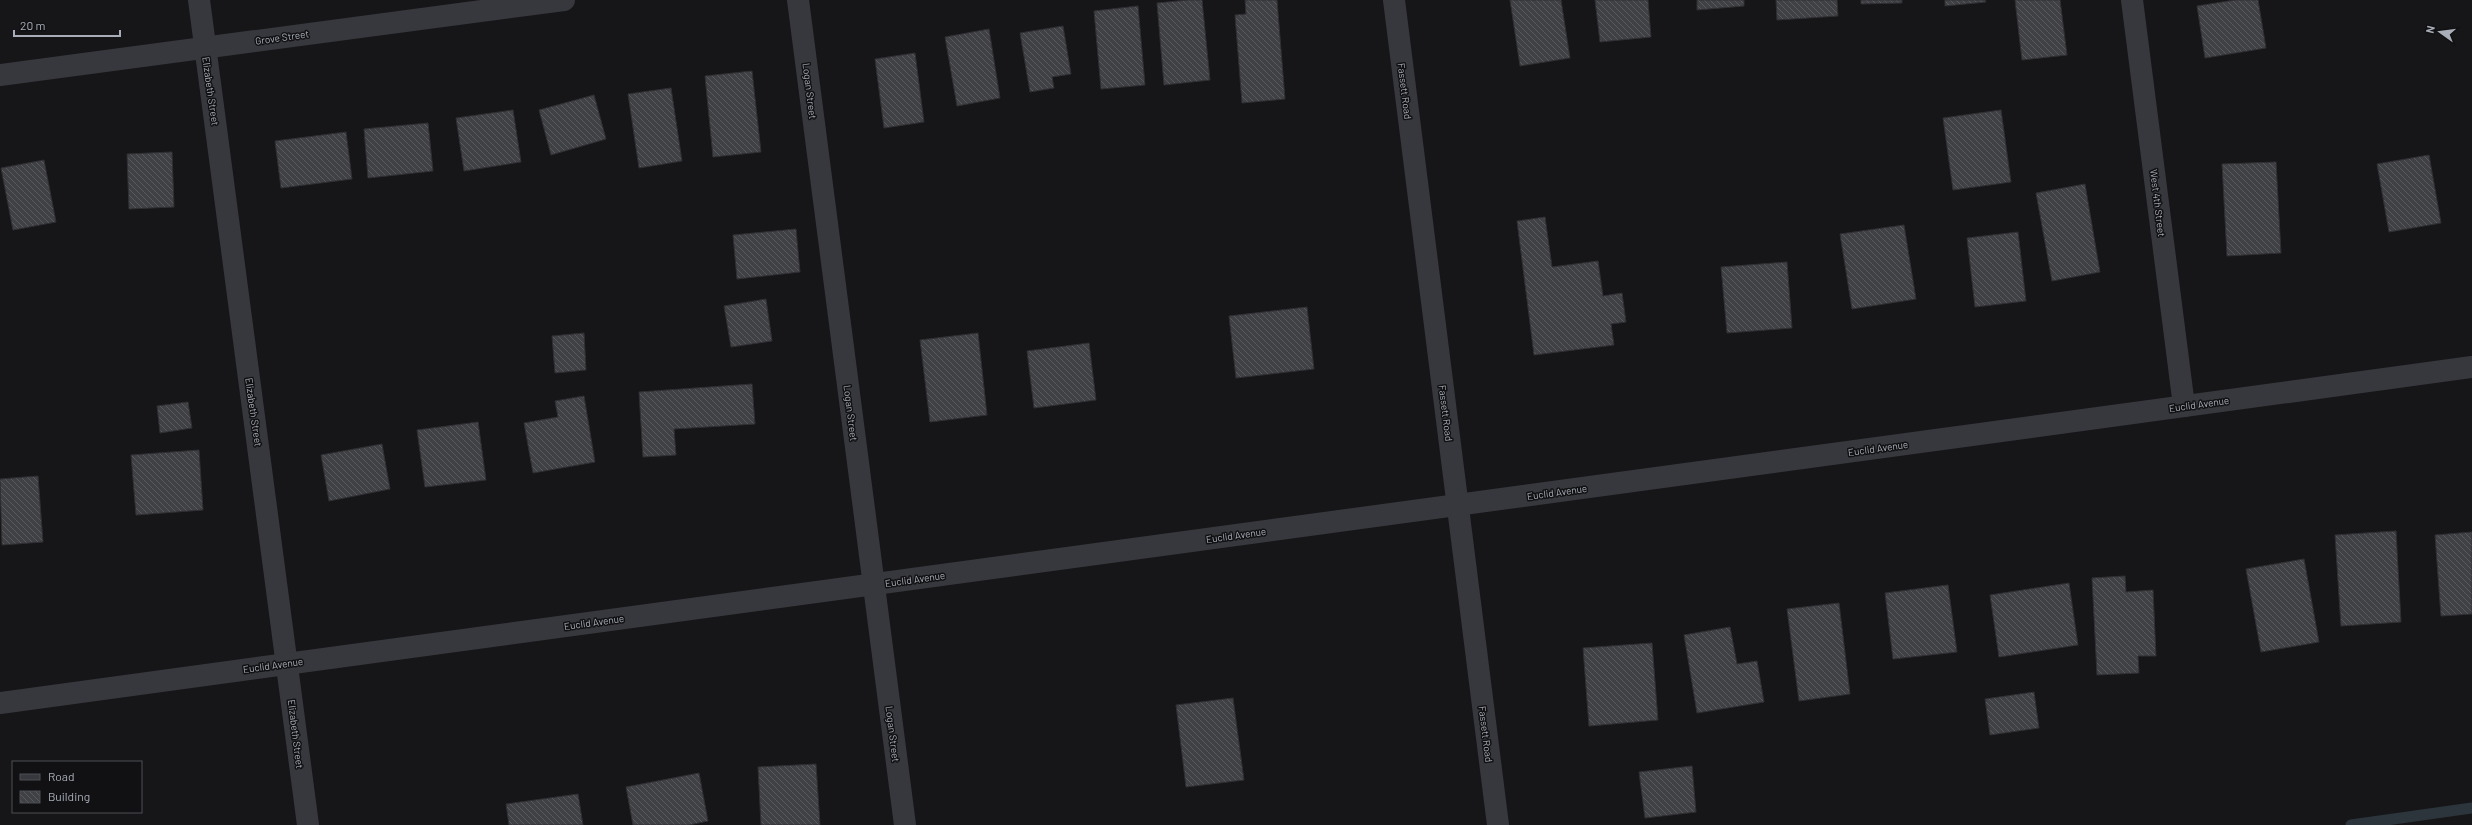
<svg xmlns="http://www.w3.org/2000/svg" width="2472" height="825" font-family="Barlow,sans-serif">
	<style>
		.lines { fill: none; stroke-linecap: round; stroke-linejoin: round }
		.stream { stroke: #2c353c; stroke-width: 11 }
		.building { fill: url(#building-back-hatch); stroke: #303034 }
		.minor { stroke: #37383d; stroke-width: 22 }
		.labels { text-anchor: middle; stroke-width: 3; stroke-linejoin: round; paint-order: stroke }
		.street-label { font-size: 10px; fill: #a8adb8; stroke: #111113 }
	</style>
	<defs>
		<pattern id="building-back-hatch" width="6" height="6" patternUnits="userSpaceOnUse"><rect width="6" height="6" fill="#404145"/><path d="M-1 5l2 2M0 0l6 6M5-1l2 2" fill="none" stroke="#595a5e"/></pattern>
	</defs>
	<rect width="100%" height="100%" fill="#161618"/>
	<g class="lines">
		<path class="stream" d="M2351,825L2472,808"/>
	</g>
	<g class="building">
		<path d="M1188,0H1202L1210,80L1164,85L1157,3Z"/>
		<path d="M1245,0H1277L1285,99L1242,103L1235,15L1246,14Z"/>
		<path d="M1510,0H1561L1570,58L1520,66Z"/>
		<path d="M1595,0H1648L1651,37L1600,42Z"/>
		<path d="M1697,0H1744V6L1697,10Z"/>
		<path d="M1776,0H1837L1838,16L1777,20Z"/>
		<path d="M1861,0H1902V3L1861,4Z"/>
		<path d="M1945,0H1985L1986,2L1945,6Z"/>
		<path d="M2015,0H2060L2067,55L2022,60Z"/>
		<path d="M2235,0H2258L2266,48L2205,58L2197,6Z"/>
		<path d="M1138,6L1145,85L1101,89L1094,11Z"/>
		<path d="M1063,26L1071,74L1052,77L1054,88L1030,92L1020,33Z"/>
		<path d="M989,29L1000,98L957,106L945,37Z"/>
		<path d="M915,53L924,122L884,128L875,59Z"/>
		<path d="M752,71L761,152L713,157L705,76Z"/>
		<path d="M671,88L682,161L639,168L628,94Z"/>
		<path d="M594,95L606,139L551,155L539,110Z"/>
		<path d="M513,110L521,162L464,171L456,118Z"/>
		<path d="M2001,110L2011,182L1953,190L1943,118Z"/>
		<path d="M428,123L433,171L368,178L364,129Z"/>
		<path d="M346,132L352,179L281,188L275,141Z"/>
		<path d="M172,152L174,207L129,209L127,154Z"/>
		<path d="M2429,155L2441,223L2389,232L2377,164Z"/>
		<path d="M44,160L56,222L13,230L1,168Z"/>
		<path d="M2276,162L2281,253L2227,256L2222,164Z"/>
		<path d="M2085,184L2100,272L2052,281L2036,193Z"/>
		<path d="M1545,217L1552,267L1598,261L1603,296L1622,293L1626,322L1611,324L1614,345L1534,355L1517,221Z"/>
		<path d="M1904,225L1916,299L1852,309L1840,234Z"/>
		<path d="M796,229L800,272L737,279L733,235Z"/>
		<path d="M2018,232L2026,301L1975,307L1967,238Z"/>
		<path d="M1787,262L1792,328L1727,333L1721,267Z"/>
		<path d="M766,299L772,341L731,347L724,306Z"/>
		<path d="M1307,307L1314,369L1236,378L1229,316Z"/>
		<path d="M584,333L586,370L555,373L552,336Z"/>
		<path d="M978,333L987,415L930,422L920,340Z"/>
		<path d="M1089,343L1096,400L1034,408L1027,351Z"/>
		<path d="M752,384L755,424L674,429L676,455L643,457L639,392Z"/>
		<path d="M584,396L595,462L533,473L524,423L558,417L555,401Z"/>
		<path d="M188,402L192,428L160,433L157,406Z"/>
		<path d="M478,422L486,480L425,487L417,430Z"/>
		<path d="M382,444L390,489L329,501L321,455Z"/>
		<path d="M199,450L203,510L136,515L131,455Z"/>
		<path d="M38,476L43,542L2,545L0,479Z"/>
		<path d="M2396,531L2401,622L2341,626L2335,535Z"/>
		<path d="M2472,532V614L2441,616L2435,535Z"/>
		<path d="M2304,559L2319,642L2261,652L2246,569Z"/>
		<path d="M2125,576L2126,592L2153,590L2156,656H2138L2139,673L2097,675L2092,578Z"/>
		<path d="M2069,583L2078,645L1999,657L1990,595Z"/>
		<path d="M1948,585L1957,652L1893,659L1885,593Z"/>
		<path d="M1839,603L1850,694L1799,701L1787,609Z"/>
		<path d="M1730,627L1737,664L1757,661L1764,702L1697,713L1684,635Z"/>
		<path d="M1652,643L1658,720L1589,726L1583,648Z"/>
		<path d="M2034,692L2039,728L1990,735L1985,699Z"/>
		<path d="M1233,698L1244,780L1186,787L1176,705Z"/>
		<path d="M816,764L820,825H761L758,767Z"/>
		<path d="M1692,766L1696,812L1645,818L1639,772Z"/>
		<path d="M699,773L708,821L689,825H633L626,787Z"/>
		<path d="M578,794L583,825H509L506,804Z"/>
	</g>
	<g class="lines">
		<g class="minor">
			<path d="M199,0L308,825"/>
			<path d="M798,0L905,825"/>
			<path d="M1394,0L1498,825"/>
			<path d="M2132,0L2184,406"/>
			<path d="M0,75L564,0"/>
			<path d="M0,703L2472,367"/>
		</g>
	</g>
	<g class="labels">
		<g class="street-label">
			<text transform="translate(282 37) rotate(-8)" y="4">Grove Street</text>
			<text transform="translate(211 91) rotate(82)" y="4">Elizabeth Street</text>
			<text transform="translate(810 91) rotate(83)" y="4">Logan Street</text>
			<text transform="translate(1405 91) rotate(83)" y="4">Fassett Road</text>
			<text transform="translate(2158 203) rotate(83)" y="4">West 4th Street</text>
			<text transform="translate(2199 404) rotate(-8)" y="4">Euclid Avenue</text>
			<text transform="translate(254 412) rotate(82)" y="4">Elizabeth Street</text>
			<text transform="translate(851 413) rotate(83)" y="4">Logan Street</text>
			<text transform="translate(1446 413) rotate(83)" y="4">Fassett Road</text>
			<text transform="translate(1878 448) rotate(-8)" y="4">Euclid Avenue</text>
			<text transform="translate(1557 492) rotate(-8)" y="4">Euclid Avenue</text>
			<text transform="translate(1236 535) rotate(-8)" y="4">Euclid Avenue</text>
			<text transform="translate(915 579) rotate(-8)" y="4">Euclid Avenue</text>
			<text transform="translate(594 622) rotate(-8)" y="4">Euclid Avenue</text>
			<text transform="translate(273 665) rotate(-8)" y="4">Euclid Avenue</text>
			<text transform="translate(296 734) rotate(83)" y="4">Elizabeth Street</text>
			<text transform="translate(893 734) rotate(83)" y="4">Logan Street</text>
			<text transform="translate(1486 734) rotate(83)" y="4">Fassett Road</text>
		</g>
	</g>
	<rect x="12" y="761" width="130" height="52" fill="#111113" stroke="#4d4f55"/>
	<rect x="20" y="774" width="20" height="6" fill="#37383d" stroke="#4d4f55"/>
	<text x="48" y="781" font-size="12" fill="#a8adb8">Road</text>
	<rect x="20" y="791" width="20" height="12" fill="url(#building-back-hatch)" stroke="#4d4f55"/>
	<text x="48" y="801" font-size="12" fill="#a8adb8">Building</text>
	<g transform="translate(2440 32) rotate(284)" stroke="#111113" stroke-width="3" paint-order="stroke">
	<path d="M0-3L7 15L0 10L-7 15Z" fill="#a8adb8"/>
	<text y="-6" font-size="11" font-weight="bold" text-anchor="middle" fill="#a8adb8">N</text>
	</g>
	<path d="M14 30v6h106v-6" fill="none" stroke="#a8adb8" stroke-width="2"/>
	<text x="20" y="30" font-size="12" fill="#a8adb8" stroke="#111113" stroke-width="3" paint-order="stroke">20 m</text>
</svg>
